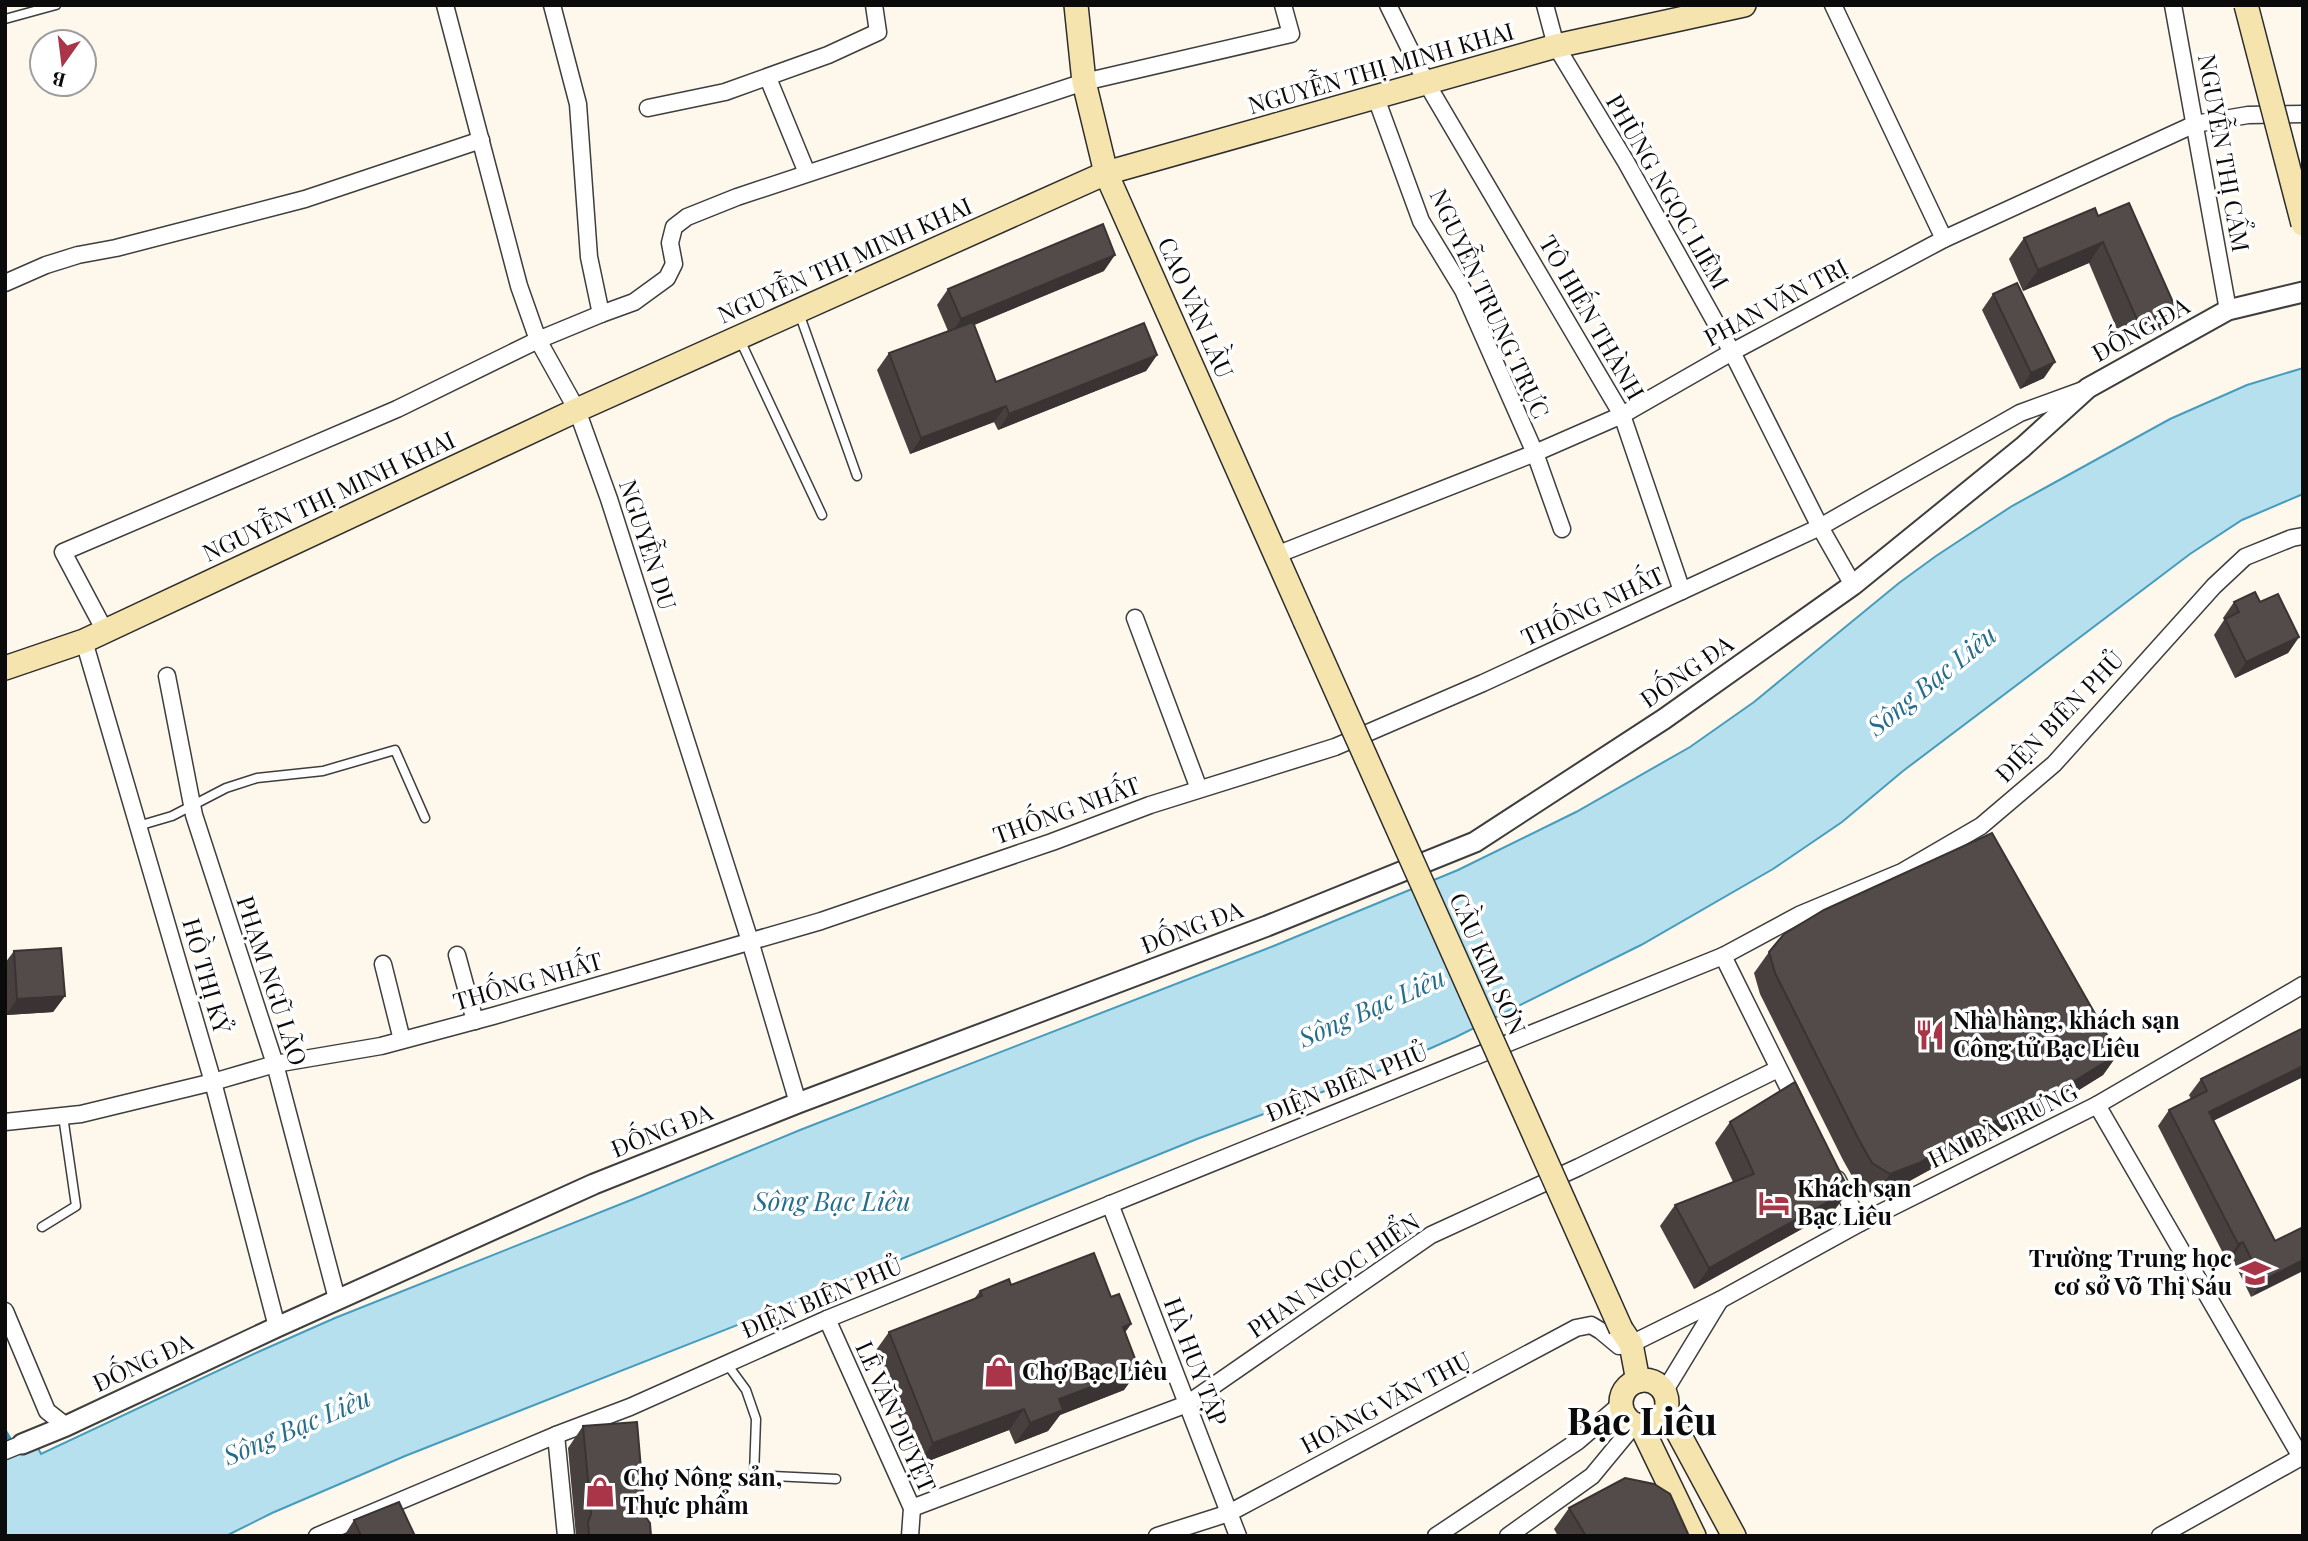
<svg xmlns="http://www.w3.org/2000/svg" width="2308" height="1541" font-family="'Playfair Display',serif">
	<style>
		.water { fill: #b6e0ee; stroke: #469cbc; stroke-width: 2 }
		.lines { fill: none; stroke-linecap: round; stroke-linejoin: round }
		.stream { stroke: #469cbc; stroke-width: 6 }
		.service-casing { stroke: #3e3e3e; stroke-width: 11 }
		.minor-casing { stroke: #3e3e3e; stroke-width: 19 }
		.tertiary-casing { stroke: #3e3e3e; stroke-width: 23 }
		.secondary-casing { stroke: #2d2d2d; stroke-width: 26 }
		.service { stroke: #fff; stroke-width: 8 }
		.minor { stroke: #fff; stroke-width: 16 }
		.tertiary { stroke: #fff; stroke-width: 19 }
		.secondary { stroke: #f5e4ae; stroke-width: 23 }
		.secondary-bridge-casing { stroke: #2d2d2d; stroke-width: 26; stroke-linecap: butt }
		.secondary-bridge { stroke: #f5e4ae; stroke-width: 23 }
		.wall { fill: #47403f }
		.shaded-wall { fill: #393433 }
		.building { fill: #524b49; stroke: #393433; stroke-width: 2 }
		.labels { text-anchor: middle; stroke-width: 7; stroke-linejoin: round; paint-order: stroke }
		.street-label { font-size: 24px; fill: #0b0b0b; stroke: #fff }
		.poi-label { font-size: 24px; font-weight: bold; fill: #0b0b0b; stroke: #fff; text-anchor: start }
		.water-label { font-size: 26px; font-style: italic; fill: #246d8d; stroke: #fff }
		.town-label { font-size: 38px; font-weight: bold; fill: #0b0b0b; stroke: #fff }
	</style>
	<rect width="100%" height="100%" fill="#fdf7ec"/>
	<path class="water" d="M2303,368V494L2242,520L2190,554L1903,771L1842,822L1773,869L1641,945L1456,1037L1386,1068L1197,1139L783,1307L405,1456L272,1513L226,1536H5V1458L36,1444L41,1454L258,1352L335,1318L636,1198L800,1130L1276,945L1458,870L1576,812L1690,747L1754,702L1899,583L1936,556L2012,506L2170,419L2247,385Z"/>
	<g class="lines">
		<path class="stream" d="M5,1433L13,1446"/>
		<g class="service-casing">
			<g id="service">
				<path d="M5,19L56,5"/>
				<path d="M799,313L857,476"/>
				<path d="M740,340L822,515"/>
				<path d="M138,826L172,816L226,788L257,778L323,771L395,750L425,818"/>
				<path d="M42,1227L76,1206L63,1116"/>
				<path d="M727,1364L746,1390L756,1419L754,1475L836,1479"/>
			</g>
		</g>
		<g class="minor-casing">
			<g id="minor">
				<path d="M445,5L519,286L538,340L577,410L609,499L750,941L798,1103"/>
				<path d="M552,5L578,104L589,257L601,314"/>
				<path d="M1388,5L1427,84L1622,415L1682,591"/>
				<path d="M1545,5L1556,46L1626,162L1732,352L1820,527L1853,585"/>
				<path d="M1833,5L1944,239"/>
				<path d="M2173,5L2228,310"/>
				<path d="M768,78L807,173"/>
				<path d="M1376,98L1421,221L1463,290L1535,453L1562,529"/>
				<path d="M648,108L725,92L828,55L878,32L874,5"/>
				<path d="M5,283L46,265L78,255L116,248L305,199L481,140"/>
				<path d="M1276,555L1535,453L1622,415L1732,352L1944,239L2195,124L2248,115L2303,114"/>
				<path d="M1135,618L1199,789"/>
				<path d="M105,631L63,552L397,409L538,340L601,314L634,302L667,278L674,264L670,243L674,227L687,217L737,197L1084,82L1291,34L1283,5"/>
				<path d="M84,641L213,1082L277,1327"/>
				<path d="M167,676L194,815L275,1064L337,1299"/>
				<path d="M457,955L475,1021"/>
				<path d="M1723,956L1796,1103"/>
				<path d="M383,964L402,1040"/>
				<path d="M2097,1105L2301,1457"/>
				<path d="M5,1122L81,1114L213,1082L275,1064L381,1046L493,1016L821,921L1052,842L1150,805L1335,747L1483,683L1820,527L2020,413L2083,390"/>
				<path d="M1837,1179L1860,1223"/>
				<path d="M1110,1204L1238,1536"/>
				<path d="M5,1311L47,1411L66,1426"/>
				<path d="M827,1319L912,1508L910,1536"/>
				<path d="M1664,1392L1720,1300"/>
				<path d="M556,1435L566,1536"/>
				<path d="M5,1451L22,1444"/>
				<path d="M912,1508L1187,1404L1431,1235L1579,1167L1778,1069"/>
				<path d="M317,1536L556,1435L630,1407L827,1319L1723,956L1799,915L1902,872L1981,826L2054,764L2214,586L2245,557L2292,538L2303,536"/>
				<path d="M1157,1536L1229,1513L1576,1328L1591,1325L1601,1331L1619,1346L1631,1344L1720,1300L1860,1223L2097,1105L2303,985"/>
				<path d="M1436,1536L1578,1441L1621,1404"/>
				<path d="M1508,1536L1592,1476L1635,1424"/>
				<path d="M2160,1536L2303,1456"/>
			</g>
		</g>
		<g class="tertiary-casing">
			<path id="tertiary" d="M22,1444L66,1426L277,1327L594,1184L798,1103L1267,926L1475,842L1664,719L1853,585L2023,447L2088,388L2228,310L2303,292"/>
		</g>
		<g class="secondary-casing">
			<g id="secondary">
				<path d="M1076,5L1084,82L1106,173L1305,621"/>
				<path d="M5,668L84,641L577,410L1106,173L1556,46L1744,5"/>
				<path d="M1621,1329L1631,1344L1638,1381"/>
				<circle cx="1644" cy="1403" r="23"/>
				<path d="M1666,1410L1734,1536"/>
				<path d="M1641,1426L1694,1536"/>
			</g>
		</g>
		<use href="#service" class="service"/>
		<use href="#minor" class="minor"/>
		<use href="#tertiary" class="tertiary"/>
		<use href="#secondary" class="secondary"/>
		<g class="secondary-bridge-casing">
			<g id="secondary-bridge">
				<path d="M2246,5L2303,224"/>
				<path d="M1305,621L1621,1329"/>
			</g>
		</g>
		<use href="#secondary-bridge" class="secondary-bridge"/>
	</g>
	<g class="wall">
		<path d="M2098,216L2176,309L2161,330L2124,346L2089,263L2023,291L2009,259L2024,238Z"/>
		<path d="M1104,271L974,325L996,382L1157,355L1146,371L998,430L994,422L910,454L877,370L889,353L948,331L937,305L948,289Z"/>
		<path d="M1993,294L2044,378L2020,389L1982,310Z"/>
		<path d="M2234,602H2260L2299,637L2288,653L2235,678L2214,635L2224,620L2223,618Z"/>
		<path d="M14,951L65,996L53,1012L6,1015L5,963Z"/>
		<path d="M1769,952L2118,1054L2103,1075L2045,1111L1955,1156L1904,1184L1875,1195L1857,1185L1843,1160L1760,994L1754,973Z"/>
		<path d="M2303,1028V1077L2213,1121L2275,1241L2303,1227L2251,1297L2232,1258L2227,1261L2158,1126L2169,1110L2191,1099L2189,1095L2201,1079Z"/>
		<path d="M1730,1122L1834,1211L1694,1289L1660,1226L1675,1205L1733,1182L1715,1143Z"/>
		<path d="M1011,1285L1111,1297L1131,1324L1125,1332L1139,1369L1124,1390L1060,1415L1048,1431L1015,1444L1009,1430L918,1465L874,1353L889,1332L974,1299L980,1291Z"/>
		<path d="M583,1426L645,1516L651,1536H576L568,1448Z"/>
		<path d="M1569,1508L1689,1536H1558L1554,1529Z"/>
		<path d="M354,1520L415,1536H344Z"/>
	</g>
	<g class="shaded-wall">
		<path d="M2103,242L2089,263L2023,291L2038,270Z"/>
		<path d="M1115,255L1104,271L950,335L961,319Z"/>
		<path d="M2176,309L2161,330L2124,346L2139,324Z"/>
		<path d="M1157,355L1146,371L998,430L1009,414Z"/>
		<path d="M2055,362L2044,378L2020,389L2031,373Z"/>
		<path d="M1006,406L994,422L910,454L921,438Z"/>
		<path d="M2299,637L2288,653L2235,678L2246,662Z"/>
		<path d="M65,996L53,1012L6,1015L17,999Z"/>
		<path d="M2118,1054L2103,1075L2045,1111L1955,1156L1904,1184L1875,1195L1890,1174L1969,1134Z"/>
		<path d="M2303,1066V1077L2198,1128L2209,1112Z"/>
		<path d="M1849,1190L1834,1211L1694,1289L1709,1268Z"/>
		<path d="M2243,1242L2232,1258L2227,1261L2238,1244Z"/>
		<path d="M2303,1260V1271L2251,1297L2262,1281Z"/>
		<path d="M1131,1324L1116,1345L1123,1327Z"/>
		<path d="M1139,1369L1124,1390L1060,1415L1048,1431L1015,1444L1030,1423L1059,1399Z"/>
		<path d="M1024,1409L1009,1430L918,1465L933,1443Z"/>
	</g>
	<g class="building">
		<path d="M2129,203L2176,309L2139,324L2103,242L2038,270L2024,238L2095,208L2098,216Z"/>
		<path d="M1103,224L1115,255L961,319L948,289Z"/>
		<path d="M2017,283L2055,362L2031,373L1993,294Z"/>
		<path d="M973,322L996,382L1144,323L1157,355L1009,414L1006,406L921,438L889,353Z"/>
		<path d="M2255,592L2260,602L2278,594L2299,637L2246,662L2225,619L2239,612L2234,602Z"/>
		<path d="M1992,833L2118,1054L2060,1090L1969,1134L1919,1163L1890,1174L1872,1163L1858,1138L1775,973L1769,952L1784,934L1824,910Z"/>
		<path d="M61,948L65,996L17,999L14,951Z"/>
		<path d="M2303,1028V1066L2209,1112L2275,1241L2303,1227V1260L2262,1281L2243,1242L2238,1244L2169,1110L2207,1091L2201,1079Z"/>
		<path d="M1795,1082L1849,1190L1709,1268L1675,1205L1754,1174L1730,1122Z"/>
		<path d="M1094,1253L1111,1297L1119,1294L1131,1324L1123,1327L1139,1369L1059,1399L1063,1410L1030,1423L1024,1409L933,1443L889,1332L982,1296L980,1291L1009,1279L1011,1285Z"/>
		<path d="M637,1422L645,1516L650,1523L651,1536H589L588,1522L591,1514L583,1426Z"/>
		<path d="M1625,1478L1654,1484L1670,1494L1689,1536H1586L1569,1508Z"/>
		<path d="M399,1502L415,1536H361L354,1520Z"/>
	</g>
	<defs>
		<g id="restaurant-bare" transform="scale(2.415)"><path d="M-5-6h1v4h1v-4h1v4h1v-4h1v5L-1.5 .5V6h-2V.5L-5-1ZM5-6V6H3V1.5H1.5Q1.5-4 5-6Z" fill="#aa3549" stroke="#fff" stroke-width="2.5" paint-order="stroke"/></g>
		<g id="hotel-bare" transform="scale(2.415)"><path d="M-6-4.5h1.5V1H6V5H4.5V3h-9V5H-6ZM-4 0a1.8 1.8 0 1 1 3.6 0ZM.5 0V-2.5h3Q6-2.5 6 0Z" fill="#aa3549" stroke="#fff" stroke-width="2.5" paint-order="stroke"/></g>
		<g id="school-bare" transform="scale(2.415)"><path d="M0-5L7-2L0 1L-7-2ZM-4 1L0 2.5L4 1V4Q0 6-4 4Z" fill="#aa3549" stroke="#fff" stroke-width="2.5" paint-order="stroke"/></g>
		<g id="shop-bare" transform="scale(2.415)"><path d="M-5-2.5h2.3a2.7 3.5 0 0 1 5.4 0H5L5.5 6h-11ZM-1.5-2.5h3a1.5 2.3 0 0 0-3 0Z" fill="#aa3549" stroke="#fff" stroke-width="2.5" paint-order="stroke"/></g>
	</defs>
	<g fill-rule="evenodd">
		<use href="#restaurant-bare" x="1930" y="1035"/>
		<use href="#hotel-bare" x="1774" y="1203"/>
		<use href="#school-bare" x="2255" y="1273"/>
		<use href="#shop-bare" x="999" y="1372"/>
		<use href="#shop-bare" x="600" y="1492"/>
	</g>
	<g class="labels">
		<g class="street-label">
			<text transform="translate(1381 69) rotate(-16)" y="8">NGUYỄN THỊ MINH KHAI</text>
			<text transform="translate(2223 153) rotate(80)" y="8">NGUYỄN THỊ CẨM</text>
			<text transform="translate(1667 192) rotate(60)" y="8">PHÙNG NGỌC LIÊM</text>
			<text transform="translate(845 261) rotate(-24)" y="8">NGUYỄN THỊ MINH KHAI</text>
			<text transform="translate(1776 303) rotate(-28)" y="8">PHAN VĂN TRỊ</text>
			<text transform="translate(1489 304) rotate(65)" y="8">NGUYỄN TRUNG TRỰC</text>
			<text transform="translate(1195 308) rotate(66)" y="8">CAO VĂN LẦU</text>
			<text transform="translate(1591 318) rotate(60)" y="8">TÔ HIẾN THÀNH</text>
			<text transform="translate(2141 330) rotate(-29)" y="8">ĐỐNG ĐA</text>
			<text transform="translate(329 497) rotate(-25)" y="8">NGUYỄN THỊ MINH KHAI</text>
			<text transform="translate(647 545) rotate(72)" y="8">NGUYỄN DU</text>
			<text transform="translate(1593 607) rotate(-25)" y="8">THỐNG NHẤT</text>
			<text transform="translate(1687 672) rotate(-35)" y="8">ĐỐNG ĐA</text>
			<text transform="translate(2060 717) rotate(-46)" y="8">ĐIỆN BIÊN PHỦ</text>
			<text transform="translate(1067 811) rotate(-20)" y="8">THỐNG NHẤT</text>
			<text transform="translate(1192 928) rotate(-21)" y="8">ĐỐNG ĐA</text>
			<text transform="translate(1487 964) rotate(66)" y="8">CẦU KIM SƠN</text>
			<text transform="translate(206 976) rotate(74)" y="8">HỒ THỊ KỶ</text>
			<text transform="translate(271 981) rotate(72)" y="8">PHẠM NGŨ LÃO</text>
			<text transform="translate(528 982) rotate(-16)" y="8">THỐNG NHẤT</text>
			<text transform="translate(1347 1083) rotate(-22)" y="8">ĐIỆN BIÊN PHỦ</text>
			<text transform="translate(2003 1126) rotate(-26)" y="8">HAI BÀ TRƯNG</text>
			<text transform="translate(662 1131) rotate(-22)" y="8">ĐỐNG ĐA</text>
			<text transform="translate(1334 1276) rotate(-34)" y="8">PHAN NGỌC HIỂN</text>
			<text transform="translate(822 1298) rotate(-23)" y="8">ĐIỆN BIÊN PHỦ</text>
			<text transform="translate(1195 1362) rotate(69)" y="8">HÀ HUY TẬP</text>
			<text transform="translate(143 1363) rotate(-25)" y="8">ĐỐNG ĐA</text>
			<text transform="translate(1386 1403) rotate(-28)" y="8">HOÀNG VĂN THỤ</text>
			<text transform="translate(895 1417) rotate(66)" y="8">LÊ VĂN DUYỆT</text>
		</g>
		<g class="poi-label">
			<text x="1953" y="1029">Nhà hàng, khách sạn<tspan x="1953" dy="28">Công tử Bạc Liêu</tspan></text>
			<text x="1797" y="1197">Khách sạn<tspan x="1797" dy="28">Bạc Liêu</tspan></text>
			<text x="2232" y="1267" text-anchor="end">Trường Trung học<tspan x="2232" dy="28">cơ sở Võ Thị Sáu</tspan></text>
			<text x="1022" y="1380">Chợ Bạc Liêu</text>
			<text x="623" y="1486">Chợ Nông sản,<tspan x="623" dy="28">Thực phẩm</tspan></text>
		</g>
		<g class="water-label">
			<text transform="translate(1932 681) rotate(-39)" y="9">Sông Bạc Liêu</text>
			<text transform="translate(1372 1008) rotate(-24)" y="9">Sông Bạc Liêu</text>
			<text x="832" y="1211">Sông Bạc Liêu</text>
			<text transform="translate(297 1427) rotate(-23)" y="9">Sông Bạc Liêu</text>
		</g>
		<g class="town-label">
			<text x="1642" y="1435">Bạc Liêu</text>
		</g>
	</g>
	<rect width="2308" height="1541" fill="none" stroke="#0b0b0b" stroke-width="14"/>
	<g transform="translate(63 63) rotate(194)"><circle r="33" fill="#ffffff" stroke="#9d9d9d" stroke-width="2"/>
	<path d="M0-5L12 26L0 18L-12 26Z" fill="#aa3549"/>
	<text y="-10" font-size="19" font-weight="bold" text-anchor="middle" fill="#0b0b0b">B</text>
	</g>
</svg>
